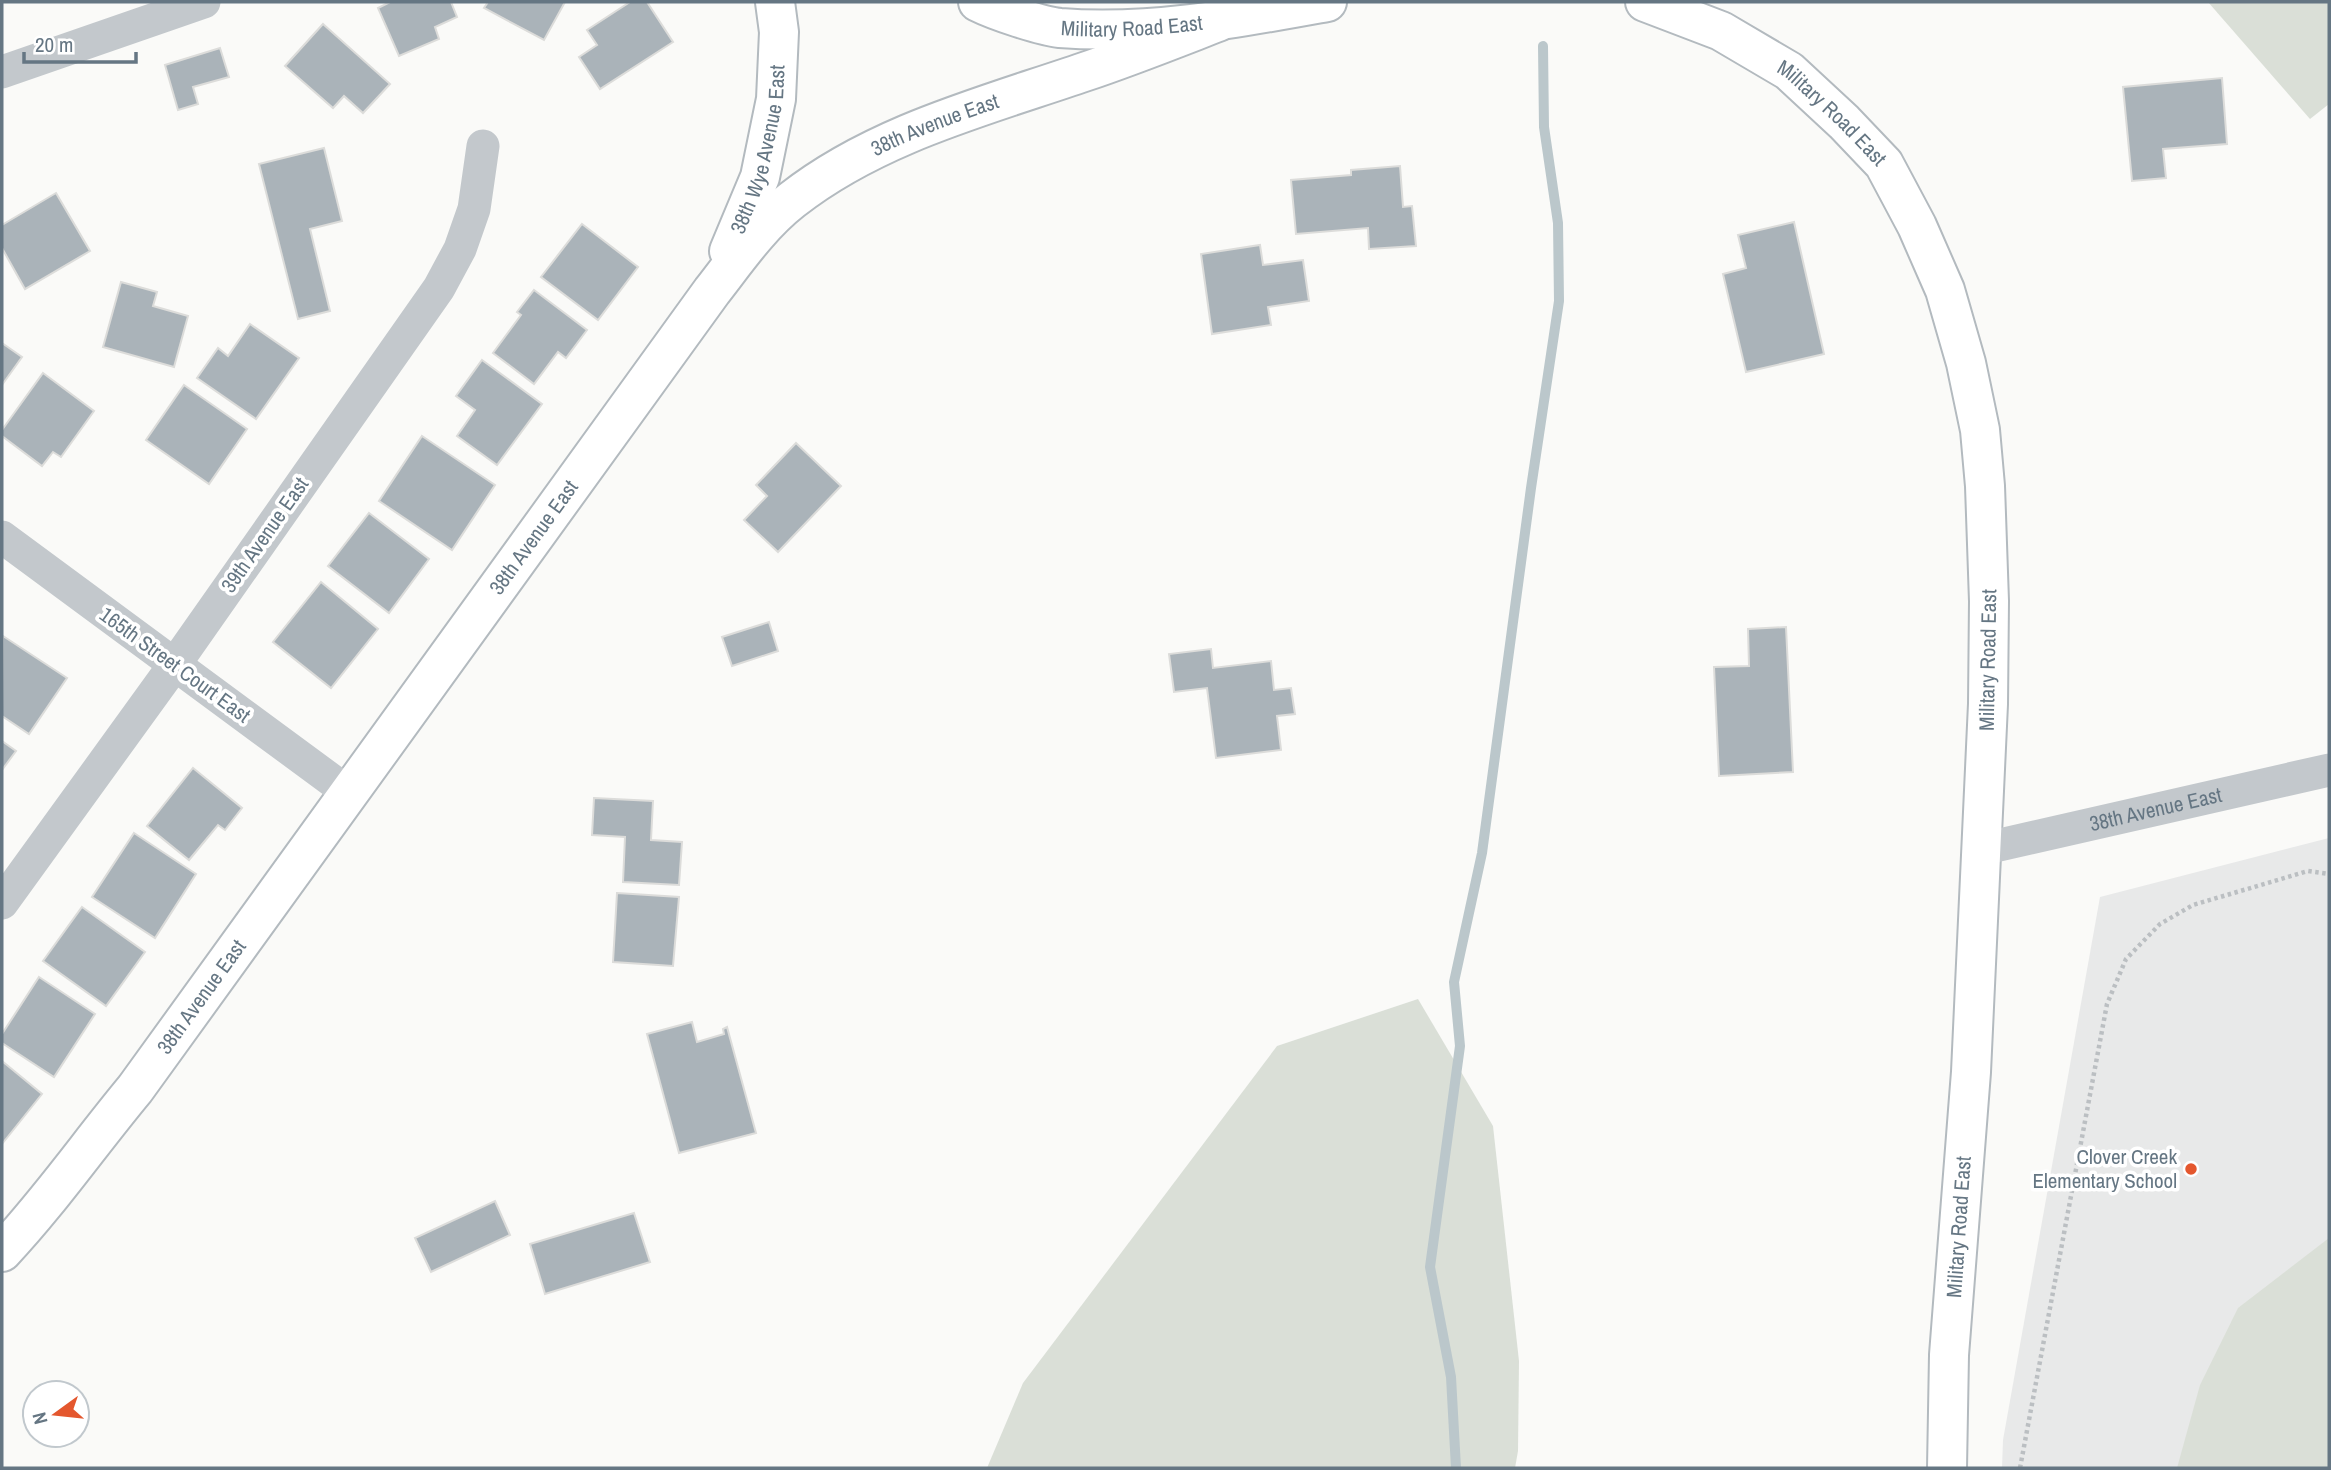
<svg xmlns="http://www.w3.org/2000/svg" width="2331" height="1470" font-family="'Archivo Narrow',sans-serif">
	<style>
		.built { fill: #e8e9e9 }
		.green { fill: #dadfd7 }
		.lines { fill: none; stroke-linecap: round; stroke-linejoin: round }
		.stream { stroke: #bbc7cb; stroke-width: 10 }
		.building { fill: #aab3b9; stroke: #dcdcda; stroke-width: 2 }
		.secondary-casing { stroke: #b3babf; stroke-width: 42 }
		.path { stroke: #bbbfc2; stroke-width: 4.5; stroke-dasharray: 3.5 3.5; stroke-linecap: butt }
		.street { stroke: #c3c8cc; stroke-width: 33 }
		.secondary { stroke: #fff; stroke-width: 38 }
		.poi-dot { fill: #e4572e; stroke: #fff; stroke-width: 2.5 }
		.labels { text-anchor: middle; stroke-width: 7; stroke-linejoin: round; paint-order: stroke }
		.street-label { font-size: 21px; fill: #657683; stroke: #fff }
		.poi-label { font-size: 21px; fill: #657683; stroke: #fff; text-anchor: end }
	</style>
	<rect width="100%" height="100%" fill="#fafaf8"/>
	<path class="built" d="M2329,838V1468H2002L2003,1440L2100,897Z"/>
	<g class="green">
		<path d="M2208,2H2329V104L2310,119Z"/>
		<path d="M1418,999L1493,1126L1519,1361L1518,1451L1515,1468H987L1023,1383L1277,1046Z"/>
		<path d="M2329,1238V1468H2177L2200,1385L2238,1308Z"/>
	</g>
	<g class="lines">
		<path class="stream" d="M1456,1468L1451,1377L1430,1267L1460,1046L1454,982L1482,853L1531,488L1559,301L1558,223L1544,127L1543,46"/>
	</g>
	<g class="building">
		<path d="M451,2L457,17L435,27L439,39L399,56L378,8L390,2Z"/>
		<path d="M488,2H565L544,40L484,8Z"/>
		<path d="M630,2H647L673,42L600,89L579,57L597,45L587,30Z"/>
		<path d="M323,24L390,84L363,113L344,96L333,108L285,66Z"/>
		<path d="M220,48L229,77L193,87L198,104L178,110L165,65Z"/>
		<path d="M2222,78L2227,144L2163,149L2166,178L2132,181L2123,87Z"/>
		<path d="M324,148L342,221L310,229L330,311L298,319L259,164Z"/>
		<path d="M1400,166L1403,207L1412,206L1416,246L1369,249L1368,228L1296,234L1291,180L1351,175V170Z"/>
		<path d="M56,193L90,251L25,289L2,248V225Z"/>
		<path d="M1794,222L1824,354L1746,372L1723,274L1746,268L1738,235Z"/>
		<path d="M582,224L638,267L598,320L541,277Z"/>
		<path d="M1260,245L1263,265L1303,260L1309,301L1268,307L1271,325L1212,334L1201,254Z"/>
		<path d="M121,282L157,292L153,306L188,316L174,367L103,347Z"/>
		<path d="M534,290L587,330L566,358L558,352L534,384L493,353L521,315L517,312Z"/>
		<path d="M250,324L299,358L256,419L197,378L218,348L228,356Z"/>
		<path d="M2,343L22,357L2,385Z"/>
		<path d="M482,360L542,404L497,465L457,436L475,410L456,396Z"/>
		<path d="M43,373L94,411L61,457L53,452L42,466L2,436V430Z"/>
		<path d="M184,385L247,429L209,484L146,440Z"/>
		<path d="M422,436L495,485L452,550L379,501Z"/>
		<path d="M796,443L841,486L778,552L744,520L767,496L756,485Z"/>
		<path d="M369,513L429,559L389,613L328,566Z"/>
		<path d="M321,582L378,629L331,688L273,642Z"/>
		<path d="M769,622L778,651L732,666L722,637Z"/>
		<path d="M1786,627L1793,772L1719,776L1714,667L1749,666L1748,629Z"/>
		<path d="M3,636L67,678L29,734L2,716Z"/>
		<path d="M1211,649L1213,668L1271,661L1274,690L1291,688L1295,714L1277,716L1281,750L1216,758L1207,688L1174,692L1169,654Z"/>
		<path d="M2,741L16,751L2,770Z"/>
		<path d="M193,768L242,808L225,830L218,825L189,860L147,826Z"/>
		<path d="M594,798L653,801L651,840L682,842L679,885L623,882L625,837L592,835Z"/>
		<path d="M134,833L196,874L155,938L92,897Z"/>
		<path d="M617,893L679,897L673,966L613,962Z"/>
		<path d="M82,907L145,952L106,1006L43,961Z"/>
		<path d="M39,977L95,1014L54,1077L2,1043V1034Z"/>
		<path d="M692,1022L697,1042L724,1034L723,1029L727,1027L756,1133L679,1153L647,1034Z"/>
		<path d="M2,1061L42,1094L2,1144Z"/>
		<path d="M495,1201L510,1235L431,1272L415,1238Z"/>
		<path d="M634,1213L650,1262L545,1294L530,1244Z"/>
	</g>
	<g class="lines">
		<g class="secondary-casing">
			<g id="secondary">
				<path id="s2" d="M978,2C996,11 1041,26 1060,28C1150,35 1239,18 1327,2"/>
				<path id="s3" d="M1645,2L1721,31L1789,71L1844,122L1884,164L1917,226L1945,290L1966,363L1980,430L1985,486L1989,601L1988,704L1971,1072L1949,1355L1947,1468"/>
				<path id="s4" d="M729,251L760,177L776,99L779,32L775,2"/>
				<path id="s5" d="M2,1252C50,1201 90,1143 135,1089L712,291C737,259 760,225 792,200C876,134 985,106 1084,72C1129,57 1174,39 1218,22"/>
			</g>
		</g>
		<path class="path" d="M2020,1468L2107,1004L2126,959L2160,924L2193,905L2308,871L2329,874"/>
		<g class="street">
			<path d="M2,72L204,2"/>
			<path d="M2,537L349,793"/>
			<path id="s1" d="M1982,849L2329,770"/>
			<path d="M2,903L175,664L439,288L460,249L474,209L483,146"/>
		</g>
		<use href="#secondary" class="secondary"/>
	</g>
	<circle class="poi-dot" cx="2191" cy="1169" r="7"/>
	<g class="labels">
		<g class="street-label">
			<text dy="7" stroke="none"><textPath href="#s2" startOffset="158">Military Road East</textPath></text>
			<text dy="7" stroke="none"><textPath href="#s3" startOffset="220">Military Road East</textPath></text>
			<text dy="7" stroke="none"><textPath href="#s5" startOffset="1479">38th Avenue East</textPath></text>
			<text dy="7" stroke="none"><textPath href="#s4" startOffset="107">38th Wye Avenue East</textPath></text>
			<text transform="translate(265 535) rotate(-55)" y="7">39th Avenue East</text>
			<text dy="7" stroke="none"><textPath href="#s5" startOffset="891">38th Avenue East</textPath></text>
			<text transform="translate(1988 660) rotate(-89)" y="7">Military Road East</text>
			<text transform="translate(175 665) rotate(36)" y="7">165th Street Court East</text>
			<text dy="7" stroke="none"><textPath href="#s1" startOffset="178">38th Avenue East</textPath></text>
			<text dy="7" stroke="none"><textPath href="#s5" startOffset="324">38th Avenue East</textPath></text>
			<text transform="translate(1959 1227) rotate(-86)" y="7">Military Road East</text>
		</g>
		<g class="poi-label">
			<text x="2177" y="1164">Clover Creek<tspan x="2177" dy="24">Elementary School</tspan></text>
		</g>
	</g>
	<rect width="2331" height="1470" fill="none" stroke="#657683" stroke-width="7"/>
	<g transform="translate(56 1414) rotate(255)"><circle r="33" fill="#ffffff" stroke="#c1c8cd" stroke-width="2"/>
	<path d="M0-5L12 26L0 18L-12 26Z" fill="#e4572e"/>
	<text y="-10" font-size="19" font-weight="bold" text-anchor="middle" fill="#657683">N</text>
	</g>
	<path d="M24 52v10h112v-10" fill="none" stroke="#657683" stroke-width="3.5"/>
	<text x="35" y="52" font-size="21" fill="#657683" stroke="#ffffff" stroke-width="5" paint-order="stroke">20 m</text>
</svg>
